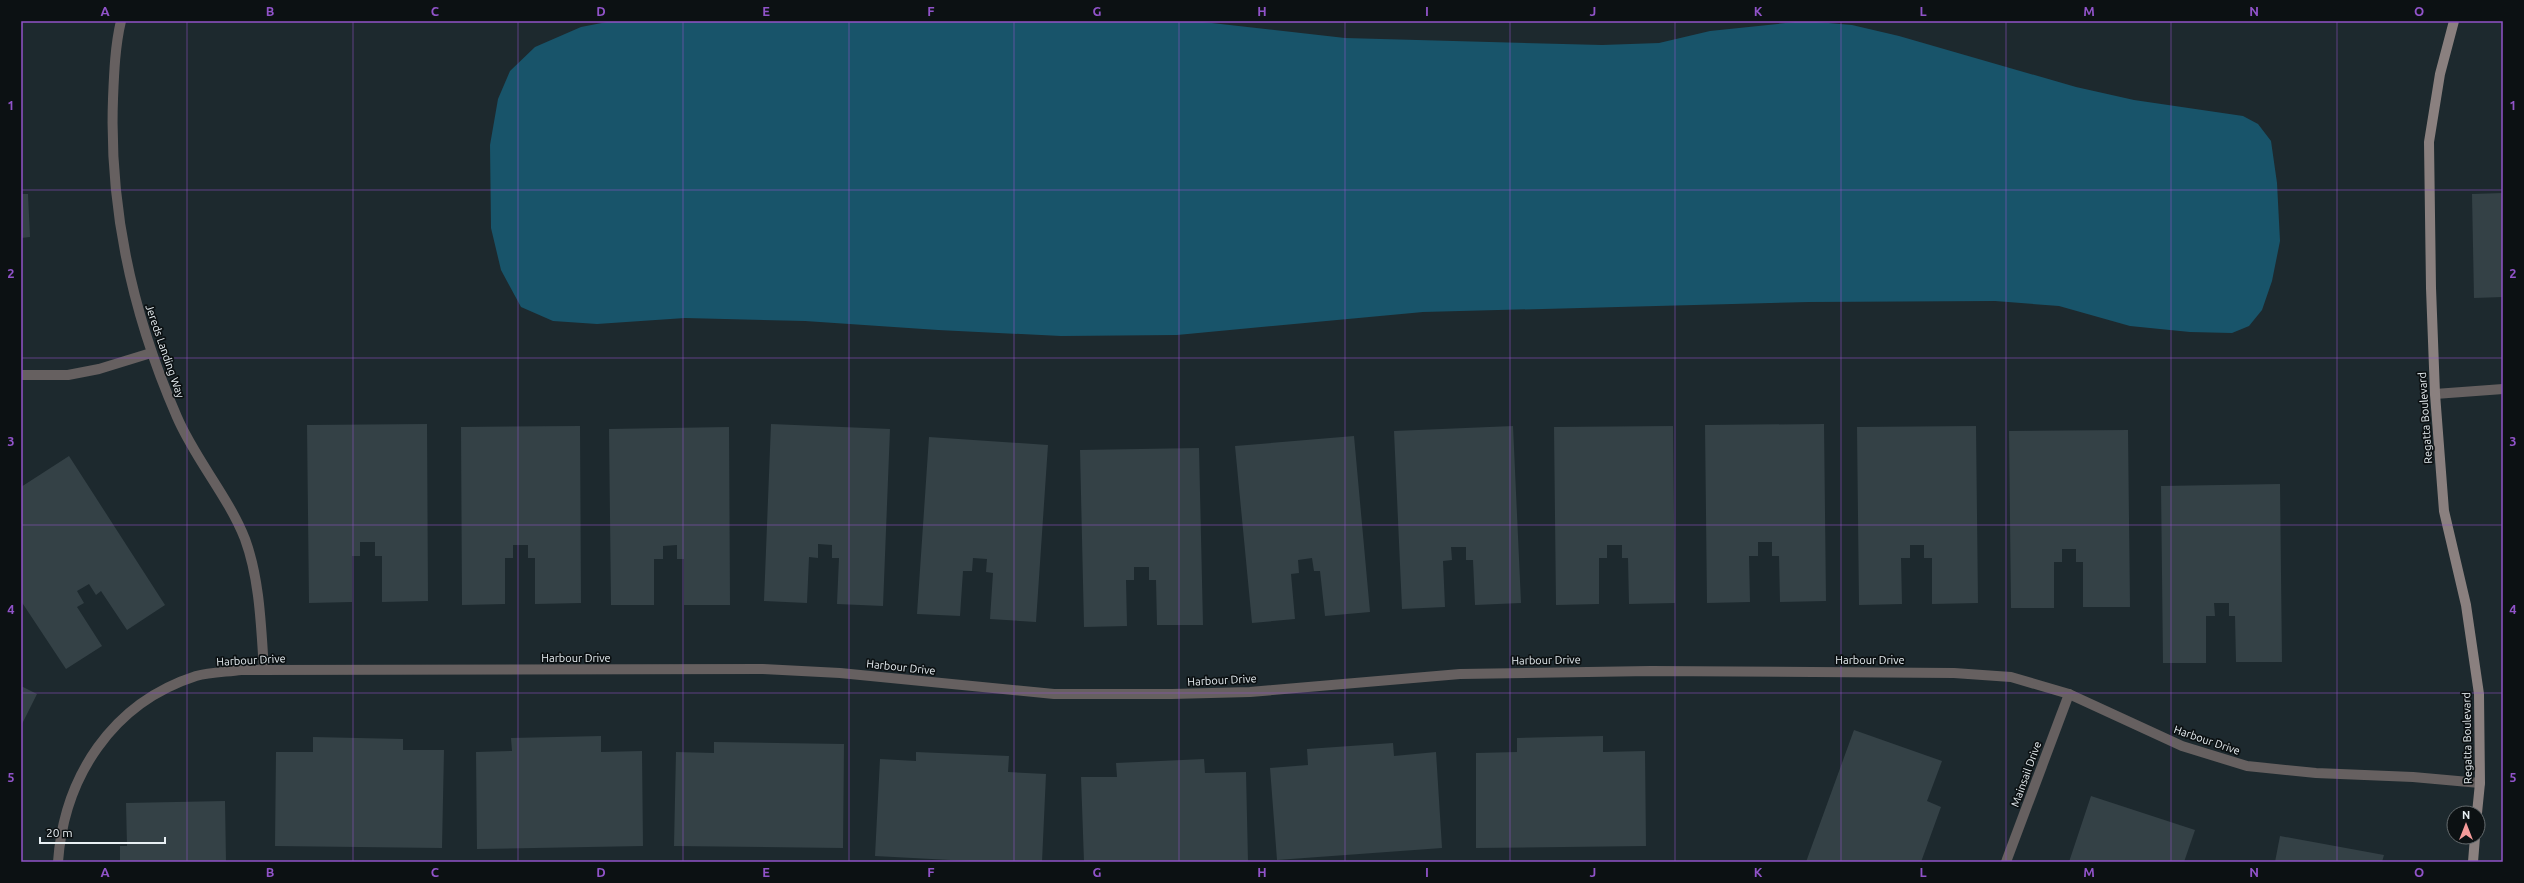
<svg xmlns="http://www.w3.org/2000/svg" width="2524" height="883" font-family="Ubuntu,sans-serif">
	<style>
		.water { fill: #18546a }
		.building { fill: #344146 }
		.lines { fill: none; stroke-linecap: round; stroke-linejoin: round }
		.street { stroke: #666060; stroke-width: 10 }
		.secondary { stroke: #8a807f; stroke-width: 10 }
		.grid { fill: none; stroke: #9153c9; stroke-width: 1; stroke-opacity: 0.55 }
		.labels { text-anchor: middle; stroke-width: 3.5; stroke-linejoin: round; paint-order: stroke }
		.street-label { font-size: 11px; fill: #e8eff3; stroke: #0c1113 }
		.neatline { fill: none; stroke: #9153c9; stroke-width: 1.5 }
		.grid-label { font-size: 13px; text-anchor: middle; font-weight: bold; fill: #9153c9 }
	</style>
	<rect width="100%" height="100%" fill="#1d292e"/>
	<path class="water" d="M612,21H1194L1345,38L1602,45L1659,43L1710,31L1805,21L1852,25L1899,36L2076,87L2134,100L2243,116L2258,124L2271,141L2277,183L2280,241L2272,281L2262,310L2249,326L2232,333L2190,332L2130,326L2059,306L1995,301L1809,302L1423,312L1177,335L1061,336L938,330L805,321L685,318L597,324L553,321L521,307L501,270L491,228L490,145L498,99L510,71L535,47L581,27Z"/>
	<g class="building">
		<path d="M2503,193V297L2474,298L2472,194Z"/>
		<path d="M21,194H28L30,237L21,238Z"/>
		<path d="M427,424L428,601L382,602V556H375V542H360V556H352V602L309,603L307,425Z"/>
		<path d="M771,424L890,429L883,606L837,604L839,558H832V545L818,544V558L809,557L807,603L764,601Z"/>
		<path d="M1824,424L1826,601L1780,602L1779,556H1772V542H1758V556H1749L1750,602L1707,603L1705,425Z"/>
		<path d="M580,426L581,603L535,604V558H528V545H513V558H505V604L462,605L461,427Z"/>
		<path d="M1513,426L1521,603L1475,605L1473,560H1466V547H1451L1452,560L1443,561L1445,607L1402,609L1394,431Z"/>
		<path d="M1673,426L1675,603L1629,604L1628,558H1622V545H1607V558H1599V604L1556,605L1554,427Z"/>
		<path d="M1976,426L1978,603L1932,604V558H1924V545H1910V558H1901L1902,604L1859,605L1857,427Z"/>
		<path d="M729,427L730,605H684V559H677V545L663,546V559H654V605H611L609,429Z"/>
		<path d="M2128,430L2130,607H2083V562H2076V549H2062V562H2054V608H2011L2009,431Z"/>
		<path d="M1354,436L1370,612L1325,616L1320,571H1314L1312,558L1298,560L1299,573L1291,574L1295,619L1252,623L1235,446Z"/>
		<path d="M929,437L1048,445L1036,622L990,619L993,573L986,572L987,559L973,558L972,571H963L960,616L917,614Z"/>
		<path d="M1199,448L1203,625H1157L1156,580H1149V567H1134V580H1126L1127,626L1084,627L1080,450Z"/>
		<path d="M69,456L165,605L127,630L101,591L96,595L89,584L77,591L84,603L77,607L102,646L66,669L21,601V487Z"/>
		<path d="M2280,484L2282,662H2236L2235,616H2229V603H2214L2215,616H2206V663H2163L2161,486Z"/>
		<path d="M21,686L37,694L21,726Z"/>
		<path d="M1854,730L1942,761L1927,801L1941,807L1921,862H1806Z"/>
		<path d="M601,736V752L642,751L643,846L477,849L476,752L512,751L511,738Z"/>
		<path d="M1603,736V752L1645,751L1646,846L1476,848V753L1517,752V738Z"/>
		<path d="M313,737L403,739V750H444L442,848L275,846L276,752H313Z"/>
		<path d="M714,742L844,744L843,848L674,846L676,752L714,753Z"/>
		<path d="M1393,743L1394,756L1436,752L1442,848L1277,860L1270,768L1308,765L1307,749Z"/>
		<path d="M916,752L1009,756L1008,772L1046,774L1042,862H988L875,856L880,759L916,761Z"/>
		<path d="M1204,759L1205,773L1246,772L1248,862H1084L1081,777H1117L1116,763Z"/>
		<path d="M2091,796L2195,830L2184,862H2069Z"/>
		<path d="M225,801L226,862H120V846H127L126,803Z"/>
		<path d="M2280,836L2384,855L2382,862H2275Z"/>
	</g>
	<g class="lines">
		<g class="street">
			<path d="M121,21C115,46 114,74 113,99C109,209 133,316 177,417C195,459 228,496 245,539C260,580 261,627 264,670"/>
			<path d="M21,375H68L99,369L151,353"/>
			<path d="M2435,394L2503,389"/>
			<path d="M58,862C64,777 112,703 196,676C210,672 227,672 241,670L763,669L840,673L1054,694H1172L1250,692L1460,674L1651,671L1954,673L2011,677L2069,694L2182,746L2247,766L2316,773L2413,777L2480,783"/>
			<path d="M2006,862L2069,694"/>
		</g>
		<g class="secondary">
			<path d="M2454,21L2440,74L2429,142L2431,288L2435,394L2444,511L2466,605L2479,694L2480,783L2477,813"/>
			<path d="M2473,862L2475,837"/>
		</g>
	</g>
	<path class="grid" d="M187,21V862M353,21V862M518,21V862M683,21V862M849,21V862M1014,21V862M1179,21V862M1345,21V862M1510,21V862M1675,21V862M1841,21V862M2006,21V862M2171,21V862M2337,21V862M21,190H2503M21,358H2503M21,525H2503M21,693H2503"/>
	<g class="labels">
		<g class="street-label">
			<text transform="translate(165 351) rotate(71)" y="4">Jereds Landing Way</text>
			<text transform="translate(2425 418) rotate(-94)" y="4">Regatta Boulevard</text>
			<text x="576" y="662">Harbour Drive</text>
			<text transform="translate(251 660) rotate(-3)" y="4">Harbour Drive</text>
			<text transform="translate(1546 660) rotate(-1)" y="4">Harbour Drive</text>
			<text x="1870" y="664">Harbour Drive</text>
			<text transform="translate(901 667) rotate(6)" y="4">Harbour Drive</text>
			<text transform="translate(1222 680) rotate(-3)" y="4">Harbour Drive</text>
			<text transform="translate(2467 738) rotate(-91)" y="4">Regatta Boulevard</text>
			<text transform="translate(2207 740) rotate(19)" y="4">Harbour Drive</text>
			<text transform="translate(2026 774) rotate(-70)" y="4">Mainsail Drive</text>
		</g>
	</g>
	<rect width="2524" height="883" fill="none" stroke="#0c1113" stroke-width="44"/>
	<g transform="translate(2466 825)"><circle r="19" fill="#0c1113" stroke="#646a6d"/>
	<path d="M0-3L7 15L0 10L-7 15Z" fill="#f59b9a"/>
	<text y="-6" font-size="11" font-weight="bold" text-anchor="middle" fill="#e8eff3">N</text>
	</g>
	<path d="M40 837v6h125v-6" fill="none" stroke="#e8eff3" stroke-width="2"/>
	<text x="46" y="837" font-size="12" fill="#e8eff3" stroke="#0c1113" stroke-width="3" paint-order="stroke">20 m</text>
	<rect x="22" y="22" width="2480" height="839" class="neatline"/>
	<g class="grid-label">
		<text x="105" y="16">A</text>
		<text x="270" y="16">B</text>
		<text x="435" y="16">C</text>
		<text x="601" y="16">D</text>
		<text x="766" y="16">E</text>
		<text x="931" y="16">F</text>
		<text x="1097" y="16">G</text>
		<text x="1262" y="16">H</text>
		<text x="1427" y="16">I</text>
		<text x="1593" y="16">J</text>
		<text x="1758" y="16">K</text>
		<text x="1923" y="16">L</text>
		<text x="2089" y="16">M</text>
		<text x="2254" y="16">N</text>
		<text x="2419" y="16">O</text>
		<text x="11" y="110">1</text>
		<text x="2513" y="110">1</text>
		<text x="11" y="278">2</text>
		<text x="2513" y="278">2</text>
		<text x="11" y="446">3</text>
		<text x="2513" y="446">3</text>
		<text x="11" y="614">4</text>
		<text x="2513" y="614">4</text>
		<text x="11" y="782">5</text>
		<text x="2513" y="782">5</text>
		<text x="105" y="877">A</text>
		<text x="270" y="877">B</text>
		<text x="435" y="877">C</text>
		<text x="601" y="877">D</text>
		<text x="766" y="877">E</text>
		<text x="931" y="877">F</text>
		<text x="1097" y="877">G</text>
		<text x="1262" y="877">H</text>
		<text x="1427" y="877">I</text>
		<text x="1593" y="877">J</text>
		<text x="1758" y="877">K</text>
		<text x="1923" y="877">L</text>
		<text x="2089" y="877">M</text>
		<text x="2254" y="877">N</text>
		<text x="2419" y="877">O</text>
	</g>
</svg>
